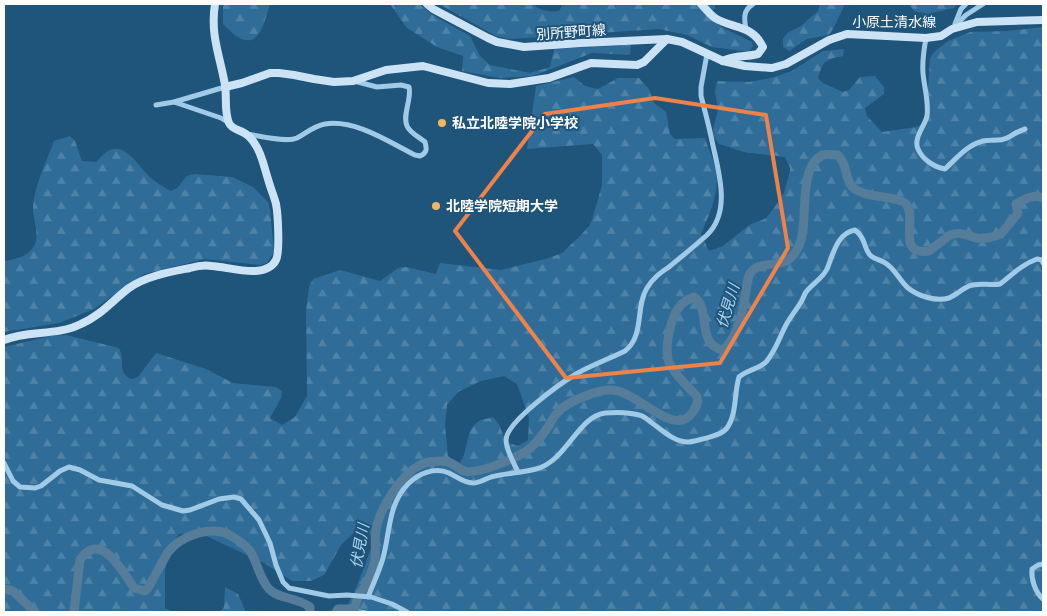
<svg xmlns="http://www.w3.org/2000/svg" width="1047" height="616" font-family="'Roboto Condensed','Noto Sans JP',sans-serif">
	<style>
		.forest { fill: url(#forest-firs); fill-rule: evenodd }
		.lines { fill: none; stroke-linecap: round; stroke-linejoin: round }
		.stream { stroke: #95c7e8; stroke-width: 1 }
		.river { stroke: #557d99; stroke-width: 9 }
		.street { stroke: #a1cae6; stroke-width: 5 }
		.secondary { stroke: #cce3f5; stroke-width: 8 }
		.marked { fill: none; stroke: #ee8249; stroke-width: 4; stroke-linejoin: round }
		.poi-dot { fill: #f4b562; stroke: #1f547b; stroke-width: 2 }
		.labels { text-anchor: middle; stroke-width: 4; stroke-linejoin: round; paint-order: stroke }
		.street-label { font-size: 14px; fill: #fff; stroke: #1f547b }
		.poi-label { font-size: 14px; font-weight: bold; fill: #fff; stroke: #1f547b; text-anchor: start }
		.water-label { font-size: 15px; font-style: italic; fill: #acd4ee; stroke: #1f547b }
	</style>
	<defs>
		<pattern id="forest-firs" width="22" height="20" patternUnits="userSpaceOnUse" patternTransform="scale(1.25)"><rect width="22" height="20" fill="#2f6d98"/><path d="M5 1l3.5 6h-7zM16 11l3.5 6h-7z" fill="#4e83a7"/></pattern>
	</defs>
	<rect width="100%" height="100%" fill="#1f547b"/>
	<g class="forest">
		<path d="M223,4H270C266,16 261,47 242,39C235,37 229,29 223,24Z"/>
		<path d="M390,4H420L431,14L470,36L480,56L490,65L530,73L550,67L554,49L631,45L630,55L592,53L533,76L500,78L462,71L463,56L437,47L407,28Z"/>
		<path d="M439,4H532C540,10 548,13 559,11L561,8L562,4H715V8L710,13V17L721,27L752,42L753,46L749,52L712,47L687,35L659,29L510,39L496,36Z"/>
		<path d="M820,4H845L833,29L829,35L807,39L789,51L783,47V39L787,33L801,26L818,11Z"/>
		<path d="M909,4H957L954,8L928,14L914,11Z"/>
		<path d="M1043,27V612H344L356,588L374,541L366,528L357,530L341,545L324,575L311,581H292L264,563L200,533L179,534L171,545L165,570V608L172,612H4V347L51,336L66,335L119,348C126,362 116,371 131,379L138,377L156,353L206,369L233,383L276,387L282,391L281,398L270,418L282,425L295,417L307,396L306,311L309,287L313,279L340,270L380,281L398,268L406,267L436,274L440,263L501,270L549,258L562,253L579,237L589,226L592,220L602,185V155L593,144L527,149L536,86L574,77L585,86L598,89L618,78H639L649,89L654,103L666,112L670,134L675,139L705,138C708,148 714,160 716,171C720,191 709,216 701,234L709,251L723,246L749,225L762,220L766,218L774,208L784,193L790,171V168L785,157L744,152L719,144L714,137L713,129L718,110L715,92L717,81L749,82L771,78L792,71L823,51L844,49L843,56C824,60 824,60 818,78L823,83L843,92L849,90L860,77L875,76L884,87V94L865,108L867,116L882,132L916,127L923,124L929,110L928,88L930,58L934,52L948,41L970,32L1007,31ZM504,376L517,384L529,418L528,440L518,446L506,442L499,424L493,417C490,418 485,419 481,420C463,429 470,451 459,464L448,456L445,426L447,405L458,392L481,381Z"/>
		<path d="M70,136L75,141L82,161L96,162C100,158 104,153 108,151C124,141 139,166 148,175C154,182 163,186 171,191L177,188L187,176L194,174L232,177L253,187L268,202L270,209L274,252L267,263L260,265L205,259L144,274L94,309L59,323L4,332V261C16,259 27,257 34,246C40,237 33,219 33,208C34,186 47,161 54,141Z"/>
		<path d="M225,587L238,594L246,612H220L224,607Z"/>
	</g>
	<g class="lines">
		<path class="stream" d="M354,609L371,612"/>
		<g class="river">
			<path d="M4,589L13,591L35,612"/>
			<path d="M74,612L80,560C100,529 123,572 134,588L145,591L148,588C153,579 158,570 163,561C165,558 167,553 169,551C180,537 205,528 222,532C228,533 233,537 239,541C243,544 247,547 250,551C258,563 259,578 269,589C278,599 297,597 310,607V612"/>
			<path d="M336,612L338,609H354C356,604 357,599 359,595C361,591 364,589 366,585C369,579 372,571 374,564C377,553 374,542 376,530C379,509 402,473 422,464C429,461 437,461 444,461C453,462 457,468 464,471C477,475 513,459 525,452C536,445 543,435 550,424C552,420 554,415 558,412C568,401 595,391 609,390C633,388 665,429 685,419C691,416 700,405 697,397C696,394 692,392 690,389C684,383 677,376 673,369C671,366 668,362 668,359C665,345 671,314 681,305C684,301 689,299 694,297C712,309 695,344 723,350C736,339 741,319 744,302C746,294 746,284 749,276C755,261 774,267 786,261C793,258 799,248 801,240C808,219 798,165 823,155C828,154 833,155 838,155C840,158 843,161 844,165C847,173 847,184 855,189C867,198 899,196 906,204C918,218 895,256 929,251L950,235C961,231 967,236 977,238C984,239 995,237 1001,234L1018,213L1016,204C1025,199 1032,194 1043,198"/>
		</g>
		<g class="street">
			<path d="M955,24L961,9L966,4"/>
			<path d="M954,27L966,15L983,4"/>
			<path d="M746,29C744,19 743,10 753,4"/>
			<path d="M926,38C924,49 922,61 923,73C924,86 929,102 927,116C925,126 913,138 918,149C923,160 934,167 945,169C957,158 967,145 983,141C991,139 999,142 1007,138C1013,135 1018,131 1025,129"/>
			<path d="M174,102L221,118L229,123"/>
			<path d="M156,105L174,102L225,87"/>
			<path d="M247,134C260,136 286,143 297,138C306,133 314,126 325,124C355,119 389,142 415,155L420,156C427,153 427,149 425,142C419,137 410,133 407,126C402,115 412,99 409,87L401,85L377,87L354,81"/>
			<path d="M4,463L13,481L20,487L35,488L41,486L60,471L69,467L80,470L99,480L132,486L162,505L183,511L190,510L219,499L234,497L241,499L259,520L270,543L276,565L283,582L289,588L329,596L347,595L371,597L392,604L407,612"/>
			<path d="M518,472C514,463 506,450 506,440C506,422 561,383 576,374C591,365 609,359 625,351C645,335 635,307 647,288C653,278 660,273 669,267C681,257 696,245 707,235C732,211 718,170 712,141C709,126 705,111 701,96V87L707,54"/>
			<path d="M1043,564L1038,565L1032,569C1031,579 1035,592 1043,599"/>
			<path d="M368,597C373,584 379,572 383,558C390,533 388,504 408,484C419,473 435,467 449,473C457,477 464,483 473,483C479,483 485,479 491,477C506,473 521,473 536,469C567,461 577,417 605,413C616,412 628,412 639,415C644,416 648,420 652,423C662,430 674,442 688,442C694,442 701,439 707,438C713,436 723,434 727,428C737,414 734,393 739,377C747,370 759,369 766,362C774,353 778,342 783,331C787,321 795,312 801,302C803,299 804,295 806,292C813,283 822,279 827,269C833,255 837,233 855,230C867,239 863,249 871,256C876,260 883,260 888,265C896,271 900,281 908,288C918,296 936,302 949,298C956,295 962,289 969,286C979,282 990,286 1000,284C1013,274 1021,265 1037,259L1042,260L1043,263"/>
		</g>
		<g class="secondary">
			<path d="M427,4L433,9L488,38L497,42L524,47L581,43L667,39L682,42L723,61L745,66L772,68L786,64L829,40L847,34L926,38L941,36L952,29L977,22L1043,20"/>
			<path d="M701,4C705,8 710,15 715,18C732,29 752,24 763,47L758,54C746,57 734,55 723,61"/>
			<path d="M225,87L242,83L270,73H279L294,75L314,79L334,82L353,81L386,70L423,66L488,83L510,84L549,78L591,63L637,65L644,62L667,39"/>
			<path d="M4,340C28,330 57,336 81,324C100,316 113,300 129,288C146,276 170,272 190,268C197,266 205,265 212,266C230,267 266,280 276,260C280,252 278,214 276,204C274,196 270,187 268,179C264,167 262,154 255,144C253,141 250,137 247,135C242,130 232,130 229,123C224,111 227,98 225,85C220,56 210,35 215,4"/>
		</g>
	</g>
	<path class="marked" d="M655,98L766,115L788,248L720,363L566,378L455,231L545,114Z"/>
	<g class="poi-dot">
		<circle cx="442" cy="123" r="5"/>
		<circle cx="436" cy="206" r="5"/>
	</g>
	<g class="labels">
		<g class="street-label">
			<text x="894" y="27">小原土清水線</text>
			<text transform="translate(571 32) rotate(-4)" y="5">別所野町線</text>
		</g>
		<g class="poi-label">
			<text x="452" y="128">私立北陸学院小学校</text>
			<text x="446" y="211">北陸学院短期大学</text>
		</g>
		<g class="water-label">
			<text transform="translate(728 306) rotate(-73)" y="5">伏見川</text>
			<text transform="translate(360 546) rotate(-80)" y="5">伏見川</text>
		</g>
	</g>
	<rect width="1047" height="616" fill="none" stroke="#ffffff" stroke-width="10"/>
</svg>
